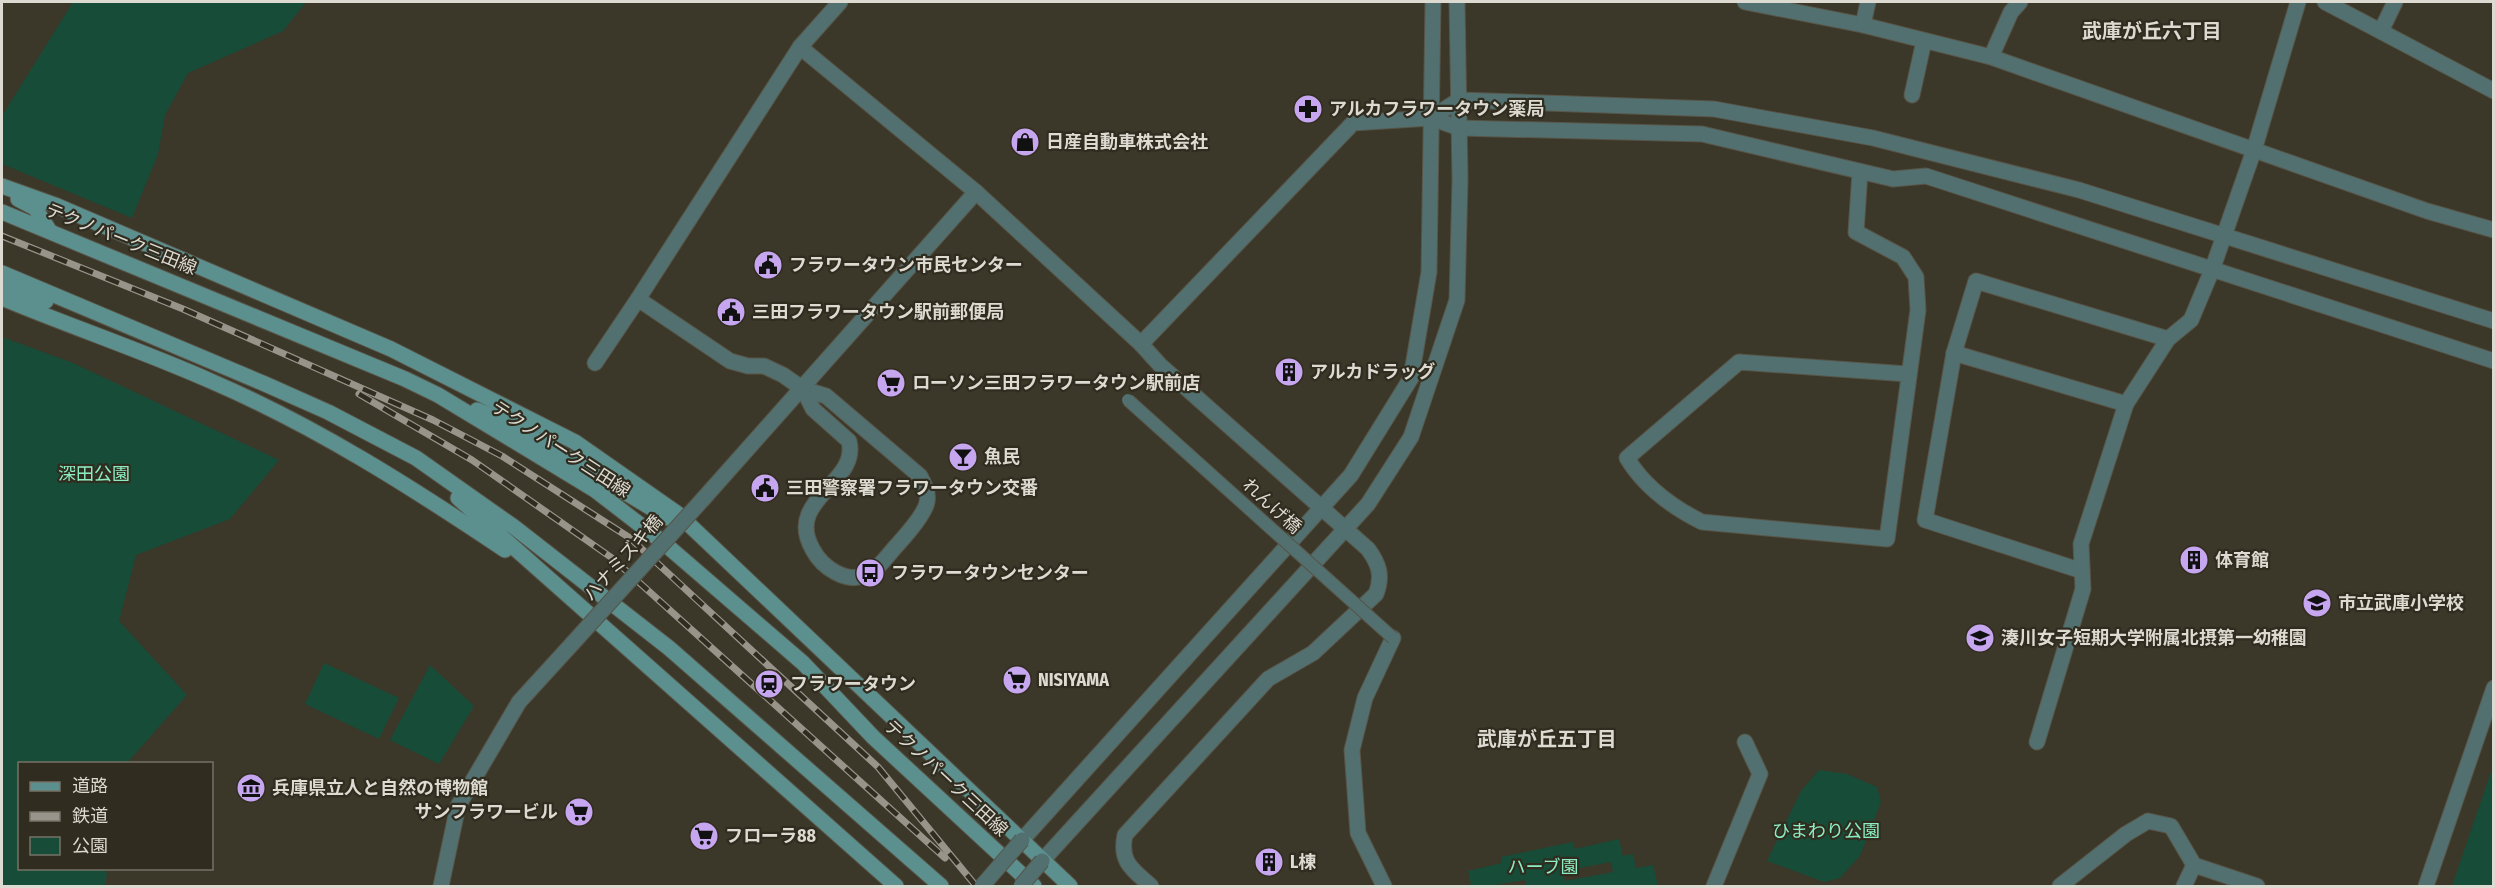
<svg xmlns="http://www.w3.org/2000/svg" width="2495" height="888" font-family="'Fira Sans Condensed','Noto Sans JP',sans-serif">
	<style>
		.green { fill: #174d38; fill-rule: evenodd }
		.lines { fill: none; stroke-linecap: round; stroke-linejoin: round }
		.minor-casing { stroke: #585447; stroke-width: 17 }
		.tertiary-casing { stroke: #585447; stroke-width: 17 }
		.secondary-casing { stroke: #585447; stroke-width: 17 }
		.minor { stroke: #51706f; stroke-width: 15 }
		.tertiary { stroke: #51706f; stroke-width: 15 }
		.secondary { stroke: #5c908f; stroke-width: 15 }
		.rail-casing { stroke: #98948a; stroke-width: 7 }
		.rail { stroke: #302c1f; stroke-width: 4.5; stroke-dasharray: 14; stroke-linecap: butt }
		.service-bridge-casing { stroke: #585447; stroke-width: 14; stroke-linecap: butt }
		.tertiary-bridge-casing { stroke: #585447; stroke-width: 17; stroke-linecap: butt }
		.service-bridge { stroke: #51706f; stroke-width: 12 }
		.tertiary-bridge { stroke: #51706f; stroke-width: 15 }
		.labels { text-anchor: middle; stroke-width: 4.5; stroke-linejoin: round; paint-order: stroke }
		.poi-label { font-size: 18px; font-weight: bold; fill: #dddad2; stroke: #302c1f; text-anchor: start }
		.street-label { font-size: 18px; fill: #dddad2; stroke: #302c1f }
		.park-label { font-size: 18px; fill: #8cedc2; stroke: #302c1f }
		.neighbourhood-label { font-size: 20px; font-weight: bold; fill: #dddad2; stroke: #302c1f }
	</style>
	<rect width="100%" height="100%" fill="#3b3729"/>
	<g class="green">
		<path d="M73,2H306L283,31L188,73L165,115L158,154L132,218L2,164V116Z"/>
		<path d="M2,337L73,363L279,460L230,519L136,555L119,621L187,695L127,763L20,764V868L105,869L107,874L105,886H2Z"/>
		<path d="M324,663L399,698L379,739L305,704Z"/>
		<path d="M430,665L474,706L439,764L390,740Z"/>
		<path d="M2493,766V886H2452Z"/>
		<path d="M1819,770L1847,774L1877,787L1881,802L1860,856L1840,878L1824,882L1767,861L1801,791Z"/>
		<path d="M1619,839L1623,856L1633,854L1636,868L1653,865L1658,886H1526L1525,880L1489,886H1462L1471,884L1468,871L1502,863L1501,857L1573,842L1575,849ZM1611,862L1613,872L1565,881L1563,871Z"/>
	</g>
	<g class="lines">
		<g class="minor-casing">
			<g id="minor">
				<path d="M1745,2L1863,25L1991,57L2427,211L2494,230"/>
				<path d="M2325,2L2494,91"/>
				<path d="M1863,25L1868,2"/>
				<path d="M2381,31L2395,2"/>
				<path d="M1991,57L2011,12L2020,2"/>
				<path d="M1912,95L1924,41"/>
				<path d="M1860,172L1856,232L1903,257L1916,277L1918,310L1887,539L1702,522C1672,507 1645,488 1627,458L1739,362L1908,374"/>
				<path d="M1954,353L2126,404"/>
				<path d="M595,363L638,299L800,47"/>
				<path d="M803,389L826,396L920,476C924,484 929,492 927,502C925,514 907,534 899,543C889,553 879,570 866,575C846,584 822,567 813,550C783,499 860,484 849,441L813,409Z"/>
				<path d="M2082,571L1925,520L1954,353L1976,281L2168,339"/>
				<path d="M2037,742L2083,589L2081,544L2126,404L2168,339L2191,320L2212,270L2254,150L2298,2"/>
				<path d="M1384,886L1358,833L1352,750L1365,698L1393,638"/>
				<path d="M1714,886L1760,774L1745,742"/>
				<path d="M2060,886L2126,834L2148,821L2171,826L2194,865"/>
				<path d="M2184,886L2194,865L2257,886"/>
			</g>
		</g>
		<g class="tertiary-casing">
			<g id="tertiary">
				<path d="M840,2L800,47L976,192L1141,344L1160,365L1368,549C1379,564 1383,576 1376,594L1313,653L1268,679L1125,835C1119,862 1133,870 1151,886"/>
				<path d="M1431,118L1459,100L1714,109L1873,138L2079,190L2494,321"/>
				<path d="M638,299L730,361L748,366H764L783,375L803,389"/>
				<path d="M1141,344L1353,123L1431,118L1459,128L1702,134L1893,179L1926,176L2494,361"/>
				<path d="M704,498L976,192"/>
				<path d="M1022,840L1351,475L1411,378L1429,272L1433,2"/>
				<path d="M1042,861L1368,504L1411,437L1457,300L1460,180L1457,2"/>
				<path d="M441,886L458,806L519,702L572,644"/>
				<path d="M2426,886L2494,688"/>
			</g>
		</g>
		<g class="secondary-casing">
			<g id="secondary">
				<path d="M2,186L55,205L391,349L575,442L678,514L1070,886"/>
				<path d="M18,199L35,208L49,230"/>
				<path d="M2,212L405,379L438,395L595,490L665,544L803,663L873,737L1034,886"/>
				<path d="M2,273L265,384L328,412L416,458L514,527L669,648L941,886"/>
				<path d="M2,287L46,301"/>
				<path d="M2,298C71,327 144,351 213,382C317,427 411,487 505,550"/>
				<path d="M477,410L509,423L668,518"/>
				<path d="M458,498L896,886"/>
			</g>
		</g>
		<use href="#minor" class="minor"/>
		<use href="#tertiary" class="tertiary"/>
		<use href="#secondary" class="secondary"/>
		<g class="rail-casing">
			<g id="rail">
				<path d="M2,236L183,309L433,420L502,456L630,538L878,767L976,886"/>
				<path d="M359,394L472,460L612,558L945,858"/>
			</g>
		</g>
		<use href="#rail" class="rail"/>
		<g class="service-bridge-casing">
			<path id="service-bridge" d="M1128,400L1393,638"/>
		</g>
		<g class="tertiary-bridge-casing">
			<g id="tertiary-bridge">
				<path d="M572,644L704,498"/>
				<path d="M982,886L1022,840"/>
				<path d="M1021,886L1042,861"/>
			</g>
		</g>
		<use href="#service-bridge" class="service-bridge"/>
		<use href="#tertiary-bridge" class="tertiary-bridge"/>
	</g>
	<defs>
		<g id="pharmacy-disc" transform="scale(1.5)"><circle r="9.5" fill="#c7a6f0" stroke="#302c1f"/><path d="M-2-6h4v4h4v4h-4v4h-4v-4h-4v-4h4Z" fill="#111"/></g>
		<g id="shop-disc" transform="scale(1.5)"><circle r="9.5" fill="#c7a6f0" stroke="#302c1f"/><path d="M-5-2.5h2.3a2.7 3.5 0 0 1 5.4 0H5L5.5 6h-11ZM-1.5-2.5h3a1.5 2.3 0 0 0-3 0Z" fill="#111"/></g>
		<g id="civic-disc" transform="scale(1.5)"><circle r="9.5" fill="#c7a6f0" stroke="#302c1f"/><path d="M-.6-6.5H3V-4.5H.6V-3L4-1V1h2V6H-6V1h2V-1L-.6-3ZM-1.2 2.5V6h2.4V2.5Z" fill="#111"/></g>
		<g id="building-disc" transform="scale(1.5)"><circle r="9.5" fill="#c7a6f0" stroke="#302c1f"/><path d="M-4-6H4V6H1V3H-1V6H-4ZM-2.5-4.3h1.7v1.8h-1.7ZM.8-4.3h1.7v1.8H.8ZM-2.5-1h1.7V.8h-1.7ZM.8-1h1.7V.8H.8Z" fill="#111"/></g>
		<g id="supermarket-disc" transform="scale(1.5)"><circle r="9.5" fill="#c7a6f0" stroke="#302c1f"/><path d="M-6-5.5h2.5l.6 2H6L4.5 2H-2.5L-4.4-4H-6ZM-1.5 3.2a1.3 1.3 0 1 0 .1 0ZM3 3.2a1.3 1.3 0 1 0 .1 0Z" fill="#111"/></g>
		<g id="bar-disc" transform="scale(1.5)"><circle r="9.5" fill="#c7a6f0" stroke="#302c1f"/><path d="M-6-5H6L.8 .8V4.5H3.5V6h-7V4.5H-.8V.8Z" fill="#111"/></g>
		<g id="bus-disc" transform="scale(1.5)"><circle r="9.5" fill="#c7a6f0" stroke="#302c1f"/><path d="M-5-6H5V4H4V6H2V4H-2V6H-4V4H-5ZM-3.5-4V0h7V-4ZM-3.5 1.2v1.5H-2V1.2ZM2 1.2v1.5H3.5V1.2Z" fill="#111"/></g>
		<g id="school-disc" transform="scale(1.5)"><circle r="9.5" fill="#c7a6f0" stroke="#302c1f"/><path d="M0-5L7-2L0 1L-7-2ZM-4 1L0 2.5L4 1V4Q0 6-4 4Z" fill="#111"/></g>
		<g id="station-disc" transform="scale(1.5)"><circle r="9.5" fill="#c7a6f0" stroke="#302c1f"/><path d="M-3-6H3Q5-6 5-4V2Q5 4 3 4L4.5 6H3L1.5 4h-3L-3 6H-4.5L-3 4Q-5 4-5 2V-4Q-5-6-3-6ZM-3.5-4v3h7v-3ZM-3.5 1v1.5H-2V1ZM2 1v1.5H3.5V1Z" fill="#111"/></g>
		<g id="museum-disc" transform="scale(1.5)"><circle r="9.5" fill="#c7a6f0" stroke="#302c1f"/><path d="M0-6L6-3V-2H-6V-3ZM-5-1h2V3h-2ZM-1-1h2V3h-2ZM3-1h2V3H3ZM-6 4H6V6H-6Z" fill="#111"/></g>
	</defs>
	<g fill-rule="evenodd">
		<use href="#pharmacy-disc" x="1308" y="109"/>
		<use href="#shop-disc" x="1025" y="142"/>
		<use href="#civic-disc" x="768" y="265"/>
		<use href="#civic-disc" x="731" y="312"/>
		<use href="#building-disc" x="1289" y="372"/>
		<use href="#supermarket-disc" x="891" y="383"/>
		<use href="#bar-disc" x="963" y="457"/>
		<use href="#civic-disc" x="765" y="488"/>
		<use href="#building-disc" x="2194" y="560"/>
		<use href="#bus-disc" x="870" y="573"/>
		<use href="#school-disc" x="2317" y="603"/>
		<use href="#school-disc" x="1980" y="638"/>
		<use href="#supermarket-disc" x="1017" y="680"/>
		<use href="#station-disc" x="769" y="684"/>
		<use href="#museum-disc" x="251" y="788"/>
		<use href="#supermarket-disc" x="579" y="812"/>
		<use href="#supermarket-disc" x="704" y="836"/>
		<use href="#building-disc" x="1269" y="862"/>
	</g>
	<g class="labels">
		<g class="poi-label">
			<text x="1329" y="115">アルカフラワータウン薬局</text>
			<text x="1046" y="148">日産自動車株式会社</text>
			<text x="789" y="271">フラワータウン市民センター</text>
			<text x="752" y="318">三田フラワータウン駅前郵便局</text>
			<text x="1310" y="378">アルカドラッグ</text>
			<text x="912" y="389">ローソン三田フラワータウン駅前店</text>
			<text x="984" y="463">魚民</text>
			<text x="786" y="494">三田警察署フラワータウン交番</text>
			<text x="2215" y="566">体育館</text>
			<text x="891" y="579">フラワータウンセンター</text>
			<text x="2338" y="609">市立武庫小学校</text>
			<text x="2001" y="644">湊川女子短期大学附属北摂第一幼稚園</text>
			<text x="1038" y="686">NISIYAMA</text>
			<text x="790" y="690">フラワータウン</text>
			<text x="272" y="794">兵庫県立人と自然の博物館</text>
			<text x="558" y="818" text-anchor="end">サンフラワービル</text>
			<text x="725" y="842">フローラ88</text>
			<text x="1290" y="868">L棟</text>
		</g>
		<g class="street-label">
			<text transform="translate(121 239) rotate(22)" y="6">テクノパーク三田線</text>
			<text transform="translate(561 449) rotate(33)" y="6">テクノパーク三田線</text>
			<text transform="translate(1272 506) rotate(42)" y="6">れんげ橋</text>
			<text transform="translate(623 558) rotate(-48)" y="6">ハナミズキ橋</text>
			<text transform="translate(946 778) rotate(43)" y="6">テクノパーク三田線</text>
		</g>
		<g class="park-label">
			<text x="94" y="480">深田公園</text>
			<text x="1826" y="837">ひまわり公園</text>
			<text x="1543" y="873">ハーブ園</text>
		</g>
		<g class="neighbourhood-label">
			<text x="2152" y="38">武庫が丘六丁目</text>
			<text x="1547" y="746">武庫が丘五丁目</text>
		</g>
	</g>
	<rect width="2495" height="888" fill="none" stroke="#dddad2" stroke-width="6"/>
	<rect x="18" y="762" width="195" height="108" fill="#302c1f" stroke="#757267" stroke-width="1.5"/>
	<rect x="30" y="782" width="30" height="9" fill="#5c908f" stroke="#757267" stroke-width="1.5"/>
	<text x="72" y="792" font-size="18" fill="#dddad2">道路</text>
	<rect x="30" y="812" width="30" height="9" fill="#98948a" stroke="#757267" stroke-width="1.5"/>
	<text x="72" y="822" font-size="18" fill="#dddad2">鉄道</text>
	<rect x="30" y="837" width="30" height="18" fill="#174d38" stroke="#757267" stroke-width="1.5"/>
	<text x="72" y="852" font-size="18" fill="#dddad2">公園</text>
</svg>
